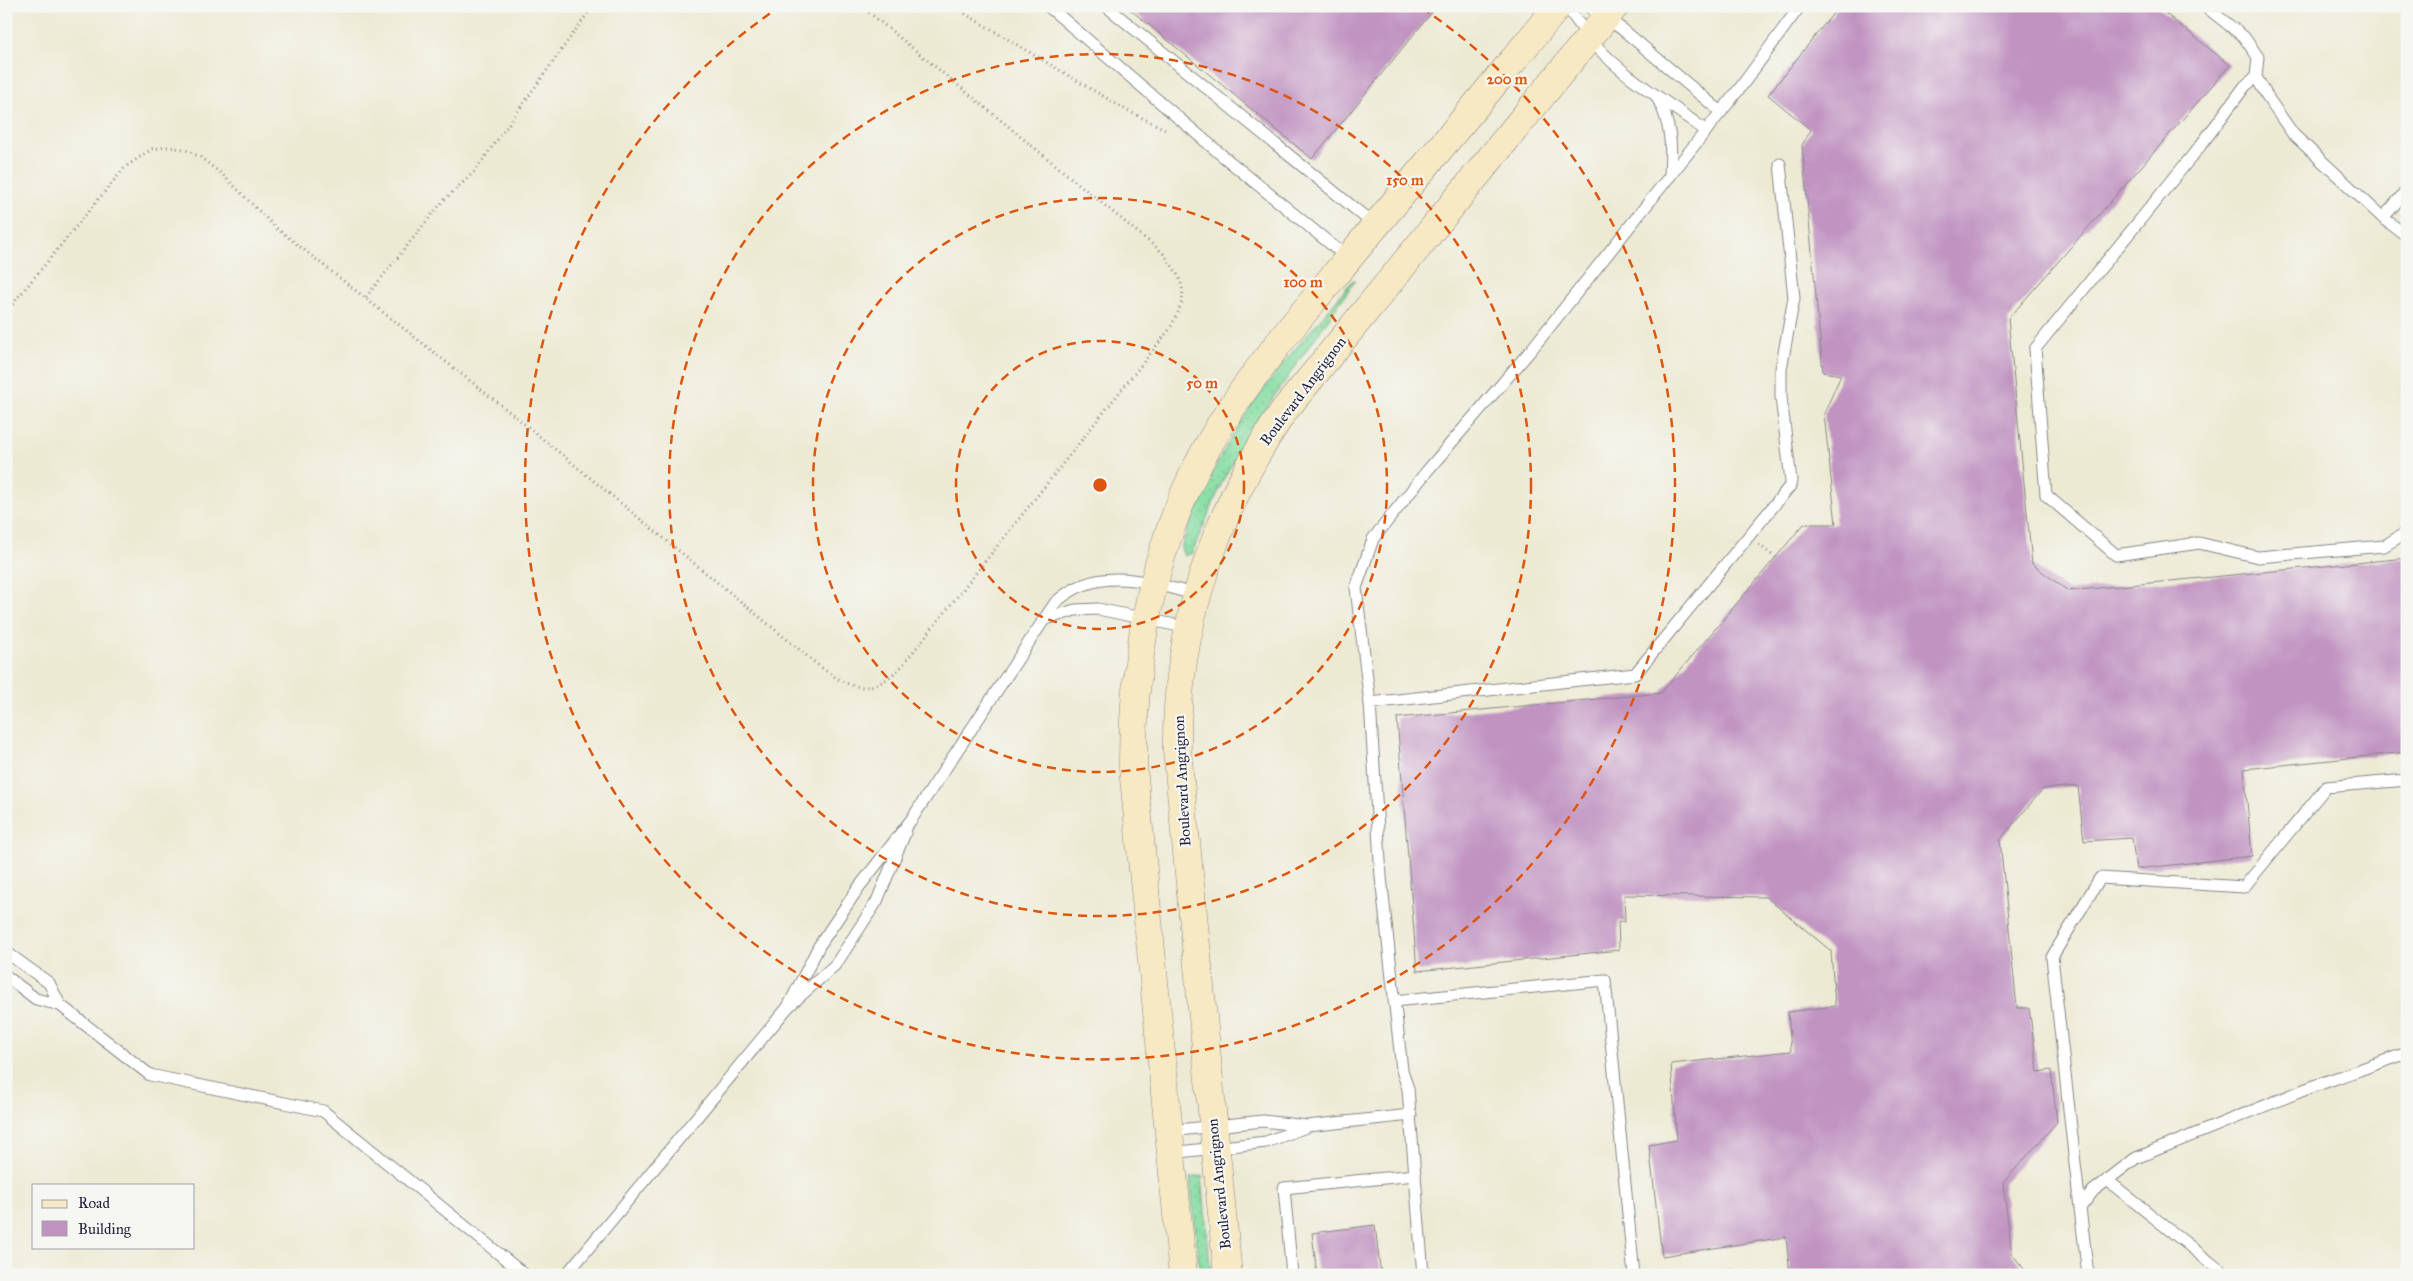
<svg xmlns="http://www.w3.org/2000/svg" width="2413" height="1281" font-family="'IM FELL Great Primer',serif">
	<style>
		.grass { fill: url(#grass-dots); stroke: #54806f }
		.building { fill: #c093c1 }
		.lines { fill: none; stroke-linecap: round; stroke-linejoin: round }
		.lane-casing { stroke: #888688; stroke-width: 13 }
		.secondary-casing { stroke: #888688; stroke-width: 29 }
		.path { stroke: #888688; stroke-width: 3; stroke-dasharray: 1 4; stroke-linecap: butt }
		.lane { stroke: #fff; stroke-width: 11 }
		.secondary { stroke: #f7e9c3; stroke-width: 28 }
		.ring { fill: none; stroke: #de560e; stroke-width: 2.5; stroke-dasharray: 9 6 }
		.labels { text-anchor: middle; stroke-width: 4.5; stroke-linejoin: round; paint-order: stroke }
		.street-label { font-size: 15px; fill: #22223b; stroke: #f6f6f2 }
		.centre { fill: #de560e; stroke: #f6f6f2; stroke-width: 2.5 }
		.ring-label { font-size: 15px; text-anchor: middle; font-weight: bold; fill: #de560e; stroke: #f6f6f2; stroke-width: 4.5; stroke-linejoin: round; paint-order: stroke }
	</style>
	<defs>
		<pattern id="grass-dots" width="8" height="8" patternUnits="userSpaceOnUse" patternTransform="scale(1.25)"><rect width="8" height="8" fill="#86dea3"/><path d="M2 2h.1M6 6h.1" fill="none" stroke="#73be8d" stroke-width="1.8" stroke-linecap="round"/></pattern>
	</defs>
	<rect width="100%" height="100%" fill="#f6f6f2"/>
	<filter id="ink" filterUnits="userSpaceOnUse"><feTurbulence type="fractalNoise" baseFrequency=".02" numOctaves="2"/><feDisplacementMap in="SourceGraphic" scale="10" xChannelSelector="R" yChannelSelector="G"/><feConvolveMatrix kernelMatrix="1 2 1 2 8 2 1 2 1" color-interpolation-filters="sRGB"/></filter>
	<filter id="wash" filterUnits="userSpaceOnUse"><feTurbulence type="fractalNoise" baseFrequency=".0096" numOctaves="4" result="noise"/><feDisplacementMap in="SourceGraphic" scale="20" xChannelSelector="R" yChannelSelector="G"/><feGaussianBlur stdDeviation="1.12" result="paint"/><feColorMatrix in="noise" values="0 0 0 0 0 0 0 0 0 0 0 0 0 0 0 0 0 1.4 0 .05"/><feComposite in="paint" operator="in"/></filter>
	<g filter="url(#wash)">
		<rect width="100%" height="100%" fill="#edead4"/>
		<g class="grass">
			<path d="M1353,280L1355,281L1252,428L1223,480L1192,553L1184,556L1181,548C1198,499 1221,451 1250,408C1281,363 1319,322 1353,280Z"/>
			<path d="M1202,1176L1211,1275H1200L1190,1178Z"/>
		</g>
		<g id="blocks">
			<g class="building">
				<path d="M1126,6H1437L1312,159Z"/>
				<path d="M1839,6H2156L2230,65L2008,319L2032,564L2068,591L2407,558V752L2244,769L2252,856L2136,869L2132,838L2084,841L2078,786L2043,789L2000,840L2017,1008H2029L2038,1072L2051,1070L2057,1122L2003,1183L2012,1254L2029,1275H1790L1786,1237L1662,1256L1649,1145L1677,1140L1671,1064L1791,1051L1788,1012L1835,1006L1831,951L1766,897L1624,895L1625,922L1618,921L1619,950L1417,971L1397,718L1661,693L1804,524H1836L1824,414L1841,375L1823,372L1802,145L1811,130L1768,95Z"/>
				<path d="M1375,1225L1381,1275H1317L1312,1233Z"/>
			</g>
		</g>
	</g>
	<g filter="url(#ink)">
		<use href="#blocks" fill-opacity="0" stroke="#888688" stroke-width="1"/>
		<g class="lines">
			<g class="lane-casing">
				<g id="lane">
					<path d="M1048,6L1224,157L1349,259"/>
					<path d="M1106,6L1376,226"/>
					<path d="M1566,6C1578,22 1590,40 1604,54C1634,84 1673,105 1706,131"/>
					<path d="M1588,6L1622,29L1721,112"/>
					<path d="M2205,6L2244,37L2258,57L2256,77L2270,101L2293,134L2383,218L2407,236"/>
					<path d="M2256,77L2245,86L2201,145L2035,349L2046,495L2116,555L2199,543L2258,557L2384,546L2407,532"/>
					<path d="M1657,97C1671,123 1672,146 1670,176"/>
					<path d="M2383,218L2407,190"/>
					<path d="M1043,620L1075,610L1098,609L1189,628"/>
					<path d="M1370,703L1635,674L1790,486L1791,481L1781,397V369L1794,298L1780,164"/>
					<path d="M6,952L49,983L60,1005"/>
					<path d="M6,976L36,999L60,1005L150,1075L323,1111L525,1275"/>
					<path d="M1394,1001L1605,980L1634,1275"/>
					<path d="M788,1007L819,946L859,887L911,820L1055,603C1097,563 1149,582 1197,595"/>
					<path d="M1169,1131L1263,1121L1307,1126L1411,1115"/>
					<path d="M1171,1153L1266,1142L1306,1127"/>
					<path d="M2107,1180L2226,1275"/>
					<path d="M2080,1208L2052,957L2100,878L2244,887L2326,787L2407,780"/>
					<path d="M566,1275L788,1007L836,964L877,901L905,833"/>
					<path d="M1292,1275L1284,1188L1415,1175"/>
					<path d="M1423,1275L1408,1089L1402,1070L1381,877L1370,703L1356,588L1373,539L1427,471L1531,350L1740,88L1800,6"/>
					<path d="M1723,1275H1731"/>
					<path d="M2088,1275L2080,1208L2093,1191L2136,1158L2314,1086L2407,1053"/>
				</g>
			</g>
			<g class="secondary-casing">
				<g id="secondary">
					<path d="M1183,1275L1133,768C1132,648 1156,530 1219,427C1260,361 1313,302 1362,242C1427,164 1493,85 1558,6"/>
					<path d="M1228,1275L1177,750C1175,629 1215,512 1283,412L1615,6"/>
				</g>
			</g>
			<g class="path">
				<path d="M952,6L1128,111L1167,130"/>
				<path d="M366,297L443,201L475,171L593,6"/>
				<path d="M6,312L125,167L152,149L167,147L184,149L200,157L223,175L275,227L516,417L818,665C851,690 870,698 902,666L1169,330C1189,295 1187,285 1163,253L861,6"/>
				<path d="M1759,545L1776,558"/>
			</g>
			<use href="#lane" class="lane"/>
			<use href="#secondary" class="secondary"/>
		</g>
	</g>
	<g class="ring">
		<circle cx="1100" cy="485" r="144"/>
		<circle cx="1100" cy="485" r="287"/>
		<circle cx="1100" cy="485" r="431"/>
		<path d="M1422 8A575 575 0 1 1 778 8"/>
	</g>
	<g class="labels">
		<g class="street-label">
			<text transform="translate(1303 391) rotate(-53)" y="5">Boulevard Angrignon</text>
			<text transform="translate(1182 781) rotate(-93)" y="5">Boulevard Angrignon</text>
			<text transform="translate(1219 1184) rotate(-96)" y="5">Boulevard Angrignon</text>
		</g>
	</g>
	<circle cx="1100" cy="485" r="8" class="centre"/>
	<g class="ring-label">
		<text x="1507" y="84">200 m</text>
		<text x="1405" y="185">150 m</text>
		<text x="1303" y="287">100 m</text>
		<text x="1202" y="388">50 m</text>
	</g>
	<rect width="2413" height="1281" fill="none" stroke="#f6f6f2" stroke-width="25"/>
	<rect x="32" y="1184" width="162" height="65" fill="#f6f6f2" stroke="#a1a1a9"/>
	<rect x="42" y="1200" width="25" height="8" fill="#f7e9c3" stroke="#a1a1a9"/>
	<text x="78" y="1208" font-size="15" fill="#22223b">Road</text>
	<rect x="42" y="1221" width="25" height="15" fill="#c093c1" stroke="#a1a1a9"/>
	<text x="78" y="1234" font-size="15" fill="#22223b">Building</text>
</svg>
